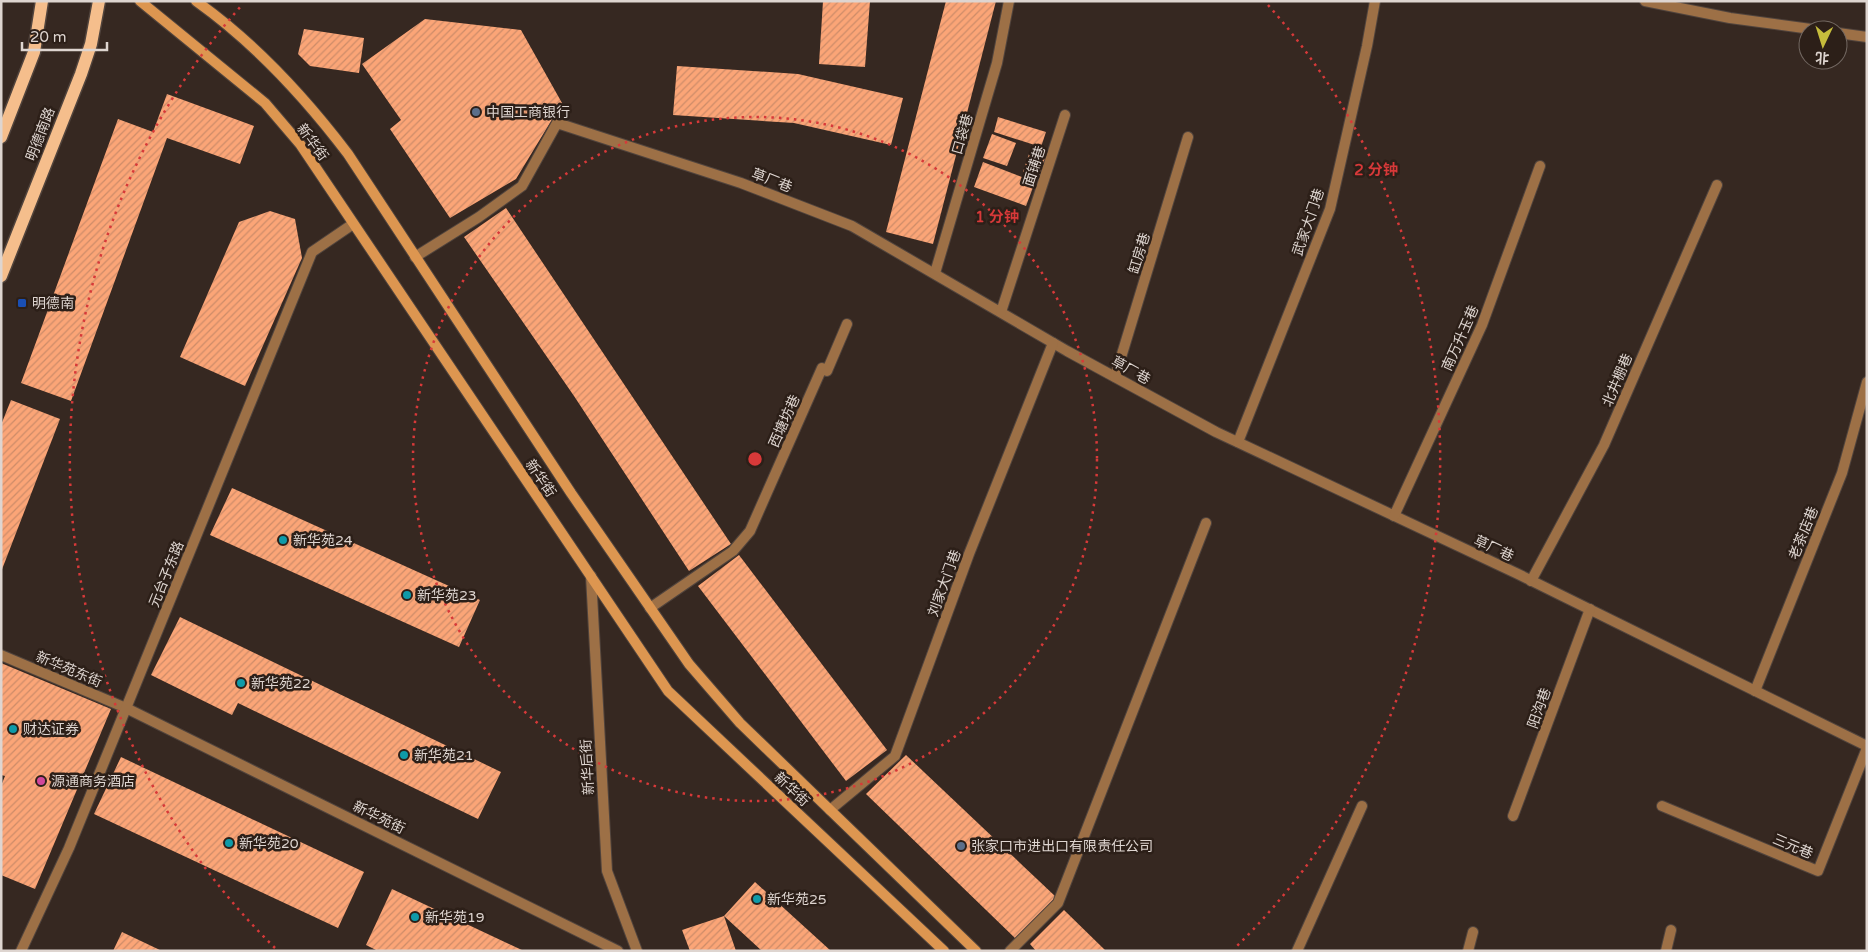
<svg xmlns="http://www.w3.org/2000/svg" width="1868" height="952" font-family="'Varela Round','Noto Sans SC',sans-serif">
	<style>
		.building { fill: url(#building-hatch) }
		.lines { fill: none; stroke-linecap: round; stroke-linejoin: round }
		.service-casing { stroke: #51443d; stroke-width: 12 }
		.minor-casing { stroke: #51443d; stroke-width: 12 }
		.tertiary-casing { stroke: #51443d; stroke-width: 12 }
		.secondary-casing { stroke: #51443d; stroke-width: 12 }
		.primary-casing { stroke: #51443d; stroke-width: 15 }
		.service { stroke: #9d7046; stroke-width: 10 }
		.minor { stroke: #9d7046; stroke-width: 10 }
		.tertiary { stroke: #9d7046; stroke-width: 10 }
		.secondary { stroke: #dd9650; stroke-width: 10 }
		.primary { stroke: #f5be8c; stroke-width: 12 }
		.ring { fill: none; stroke: #d73939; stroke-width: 2.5; stroke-dasharray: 2.5 5 }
		.service-dot { fill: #5c6f8a; stroke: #2c1f18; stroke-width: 2 }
		.transit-dot { fill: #1a4fb4; stroke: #2c1f18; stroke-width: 2 }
		.culture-dot { fill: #0f9aa8; stroke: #2c1f18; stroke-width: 2 }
		.hotel-dot { fill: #d1479c; stroke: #2c1f18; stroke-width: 2 }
		.labels { text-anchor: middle; stroke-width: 5; stroke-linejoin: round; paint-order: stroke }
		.poi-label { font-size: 14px; fill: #ded5d0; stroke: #2c1f18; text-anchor: start }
		.street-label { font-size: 14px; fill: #ded5d0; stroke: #2c1f18 }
		.centre { fill: #d73939; stroke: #2c1f18; stroke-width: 2.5 }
		.ring-label { font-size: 15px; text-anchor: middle; font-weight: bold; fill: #d73939; stroke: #2c1f18; stroke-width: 5; stroke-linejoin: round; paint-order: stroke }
	</style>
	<defs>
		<pattern id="building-hatch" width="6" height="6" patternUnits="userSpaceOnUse" patternTransform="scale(1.25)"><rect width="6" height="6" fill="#fba577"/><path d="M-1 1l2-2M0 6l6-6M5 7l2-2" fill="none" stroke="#cd8c69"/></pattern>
	</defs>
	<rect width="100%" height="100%" fill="#362821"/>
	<g class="building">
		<path d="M823,1H870L865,67L819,64Z"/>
		<path d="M946,1H996L933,244L886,232Z"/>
		<path d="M425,19L521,30L562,103L516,179L450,218L390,129L401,120L362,64Z"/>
		<path d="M304,29L364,38L359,73L310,66L298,54Z"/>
		<path d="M677,66L798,74L903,98L891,145L794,123L673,115Z"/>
		<path d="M167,94L254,126L240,164L167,138L71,401L21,383L118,119L153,132Z"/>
		<path d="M998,117L1046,132L1041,147L994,132Z"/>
		<path d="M992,134L1016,143L1007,166L983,158Z"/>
		<path d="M1031,148L1047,154L1039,177L1023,172Z"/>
		<path d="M983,162L1035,182L1026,206L974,187Z"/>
		<path d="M506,208L731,544L689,571L574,396L464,237Z"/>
		<path d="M270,211L295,219L302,258L245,386L180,357L239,222Z"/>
		<path d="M11,400L60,419L1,572V425Z"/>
		<path d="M232,488L480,600L459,647L210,535Z"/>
		<path d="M739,555L887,750L846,781L698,586Z"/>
		<path d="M180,617L501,772L478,819L238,703L232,715L151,675Z"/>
		<path d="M1,663L111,709L35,889L1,875V786L5,776L1,775Z"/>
		<path d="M906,755L1056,897L1016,939L866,794Z"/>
		<path d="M121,757L364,872L338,928L94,814Z"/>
		<path d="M755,882L831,951H762L724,916L736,951H690L682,930L724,916Z"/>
		<path d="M392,889L524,951H378L366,945Z"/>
		<path d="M1064,910L1106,951H1036L1030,944Z"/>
		<path d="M122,932L162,951H113Z"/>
	</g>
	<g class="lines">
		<g class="service-casing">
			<path id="service" d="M1,655L126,708L618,951"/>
		</g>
		<g class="minor-casing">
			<g id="minor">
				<path d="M1645,1L1730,18L1818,30"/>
				<path d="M1838,33L1867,37"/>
				<path d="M415,257L479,217L522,186L557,123L741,183L852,226L1067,351L1216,432L1518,574L1867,746"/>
				<path d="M935,273L997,63L1009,1"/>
				<path d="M1001,312L1065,115"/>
				<path d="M1115,377L1188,137"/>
				<path d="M1238,442L1330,209L1367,46L1375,1"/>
				<path d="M1394,516L1482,325L1540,166"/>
				<path d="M1531,581L1604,445L1717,185"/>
				<path d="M650,608L733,551L750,531L822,368L827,371L847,324"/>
				<path d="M1755,691L1842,473L1867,382"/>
				<path d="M1662,806L1818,871L1867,748"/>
				<path d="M830,810L895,756L969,554L1053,343"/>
				<path d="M1513,816L1590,609"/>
				<path d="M1010,951L1058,903L1206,523"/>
				<path d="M1297,951L1362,806"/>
				<path d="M1468,951L1473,932"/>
				<path d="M1666,951L1671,930"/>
			</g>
		</g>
		<g class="tertiary-casing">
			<g id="tertiary">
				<path d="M591,576L607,871L637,951"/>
				<path d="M21,951L69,848L312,252L353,224"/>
			</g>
		</g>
		<g class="secondary-casing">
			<g id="secondary">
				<path d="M140,1L265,103L300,144L668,691L944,951"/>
				<path d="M196,1C255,43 304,96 348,154L571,493L689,664L740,723L976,951"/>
			</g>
		</g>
		<g class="primary-casing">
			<g id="primary">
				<path d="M1,137L34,52L42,1"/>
				<path d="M1,276L81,74L91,44L99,1"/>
			</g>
		</g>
		<use href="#service" class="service"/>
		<use href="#minor" class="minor"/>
		<use href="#tertiary" class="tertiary"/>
		<use href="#secondary" class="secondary"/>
		<use href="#primary" class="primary"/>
	</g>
	<g class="ring">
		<circle cx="755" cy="459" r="342"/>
		<path d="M275 948A685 685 0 0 1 242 5M1268 5A685 685 0 0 1 1235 948"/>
	</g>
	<g class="service-dot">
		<circle cx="476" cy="112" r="5"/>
		<circle cx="961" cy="846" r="5"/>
	</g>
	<rect class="transit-dot" x="17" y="298" width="10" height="10" rx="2.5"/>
	<g class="culture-dot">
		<circle cx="283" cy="540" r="5"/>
		<circle cx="407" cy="595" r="5"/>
		<circle cx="241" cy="683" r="5"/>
		<circle cx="13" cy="729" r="5"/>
		<circle cx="404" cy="755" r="5"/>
		<circle cx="229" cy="843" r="5"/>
		<circle cx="757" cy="899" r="5"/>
		<circle cx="415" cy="917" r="5"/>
	</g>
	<circle class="hotel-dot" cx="41" cy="781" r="5"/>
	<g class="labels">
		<g class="poi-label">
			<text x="486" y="117">中国工商银行</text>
			<text x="32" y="308">明德南</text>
			<text x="293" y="545">新华苑24</text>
			<text x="417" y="600">新华苑23</text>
			<text x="251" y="688">新华苑22</text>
			<text x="23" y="734">财达证券</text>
			<text x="414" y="760">新华苑21</text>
			<text x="51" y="786">源通商务酒店</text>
			<text x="239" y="848">新华苑20</text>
			<text x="971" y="851">张家口市进出口有限责任公司</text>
			<text x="767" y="904">新华苑25</text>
			<text x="425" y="922">新华苑19</text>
		</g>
		<g class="street-label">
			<text transform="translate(40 134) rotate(-69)" y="5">明德南路</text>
			<text transform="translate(962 134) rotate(-74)" y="5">口袋巷</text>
			<text transform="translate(313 142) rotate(54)" y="5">新华街</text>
			<text transform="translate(1034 166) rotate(-72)" y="5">面铺巷</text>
			<text transform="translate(772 180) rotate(21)" y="5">草厂巷</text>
			<text transform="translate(1308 222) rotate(-71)" y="5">武家大门巷</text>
			<text transform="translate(1139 253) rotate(-73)" y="5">缸房巷</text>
			<text transform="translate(1460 338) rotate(-66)" y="5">南万升玉巷</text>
			<text transform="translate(1131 370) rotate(29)" y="5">草厂巷</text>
			<text transform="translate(1617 380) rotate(-67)" y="5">北井棚巷</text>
			<text transform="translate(784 421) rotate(-66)" y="5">西塘坊巷</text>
			<text transform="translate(541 478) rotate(56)" y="5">新华街</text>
			<text transform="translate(1803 533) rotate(-68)" y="5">老茶店巷</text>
			<text transform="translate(1494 548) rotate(25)" y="5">草厂巷</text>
			<text transform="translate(166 574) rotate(-68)" y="5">元台子东路</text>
			<text transform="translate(944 583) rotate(-70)" y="5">刘家大门巷</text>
			<text transform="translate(69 669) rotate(23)" y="5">新华苑东街</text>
			<text transform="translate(1539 708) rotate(-70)" y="5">阳沟巷</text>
			<text transform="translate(587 767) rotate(-93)" y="5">新华后街</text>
			<text transform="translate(792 789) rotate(43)" y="5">新华街</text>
			<text transform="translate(379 817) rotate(26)" y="5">新华苑街</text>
			<text transform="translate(1793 846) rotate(23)" y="5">三元巷</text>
		</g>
	</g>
	<circle cx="755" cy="459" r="8" class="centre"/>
	<g class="ring-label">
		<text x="1376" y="175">2 分钟</text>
		<text x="997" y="222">1 分钟</text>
	</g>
	<rect width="1868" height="952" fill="none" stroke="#ded5d0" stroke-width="5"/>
	<g transform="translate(1823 45) rotate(184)"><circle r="24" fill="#2c1f18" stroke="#736862"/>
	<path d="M0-4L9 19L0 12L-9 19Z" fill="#c6bc3c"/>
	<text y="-8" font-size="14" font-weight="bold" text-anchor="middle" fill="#ded5d0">北</text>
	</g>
	<path d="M22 42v8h85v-8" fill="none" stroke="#ded5d0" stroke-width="2.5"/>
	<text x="30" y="42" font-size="15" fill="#ded5d0" stroke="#2c1f18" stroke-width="4" paint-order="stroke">20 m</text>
</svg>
